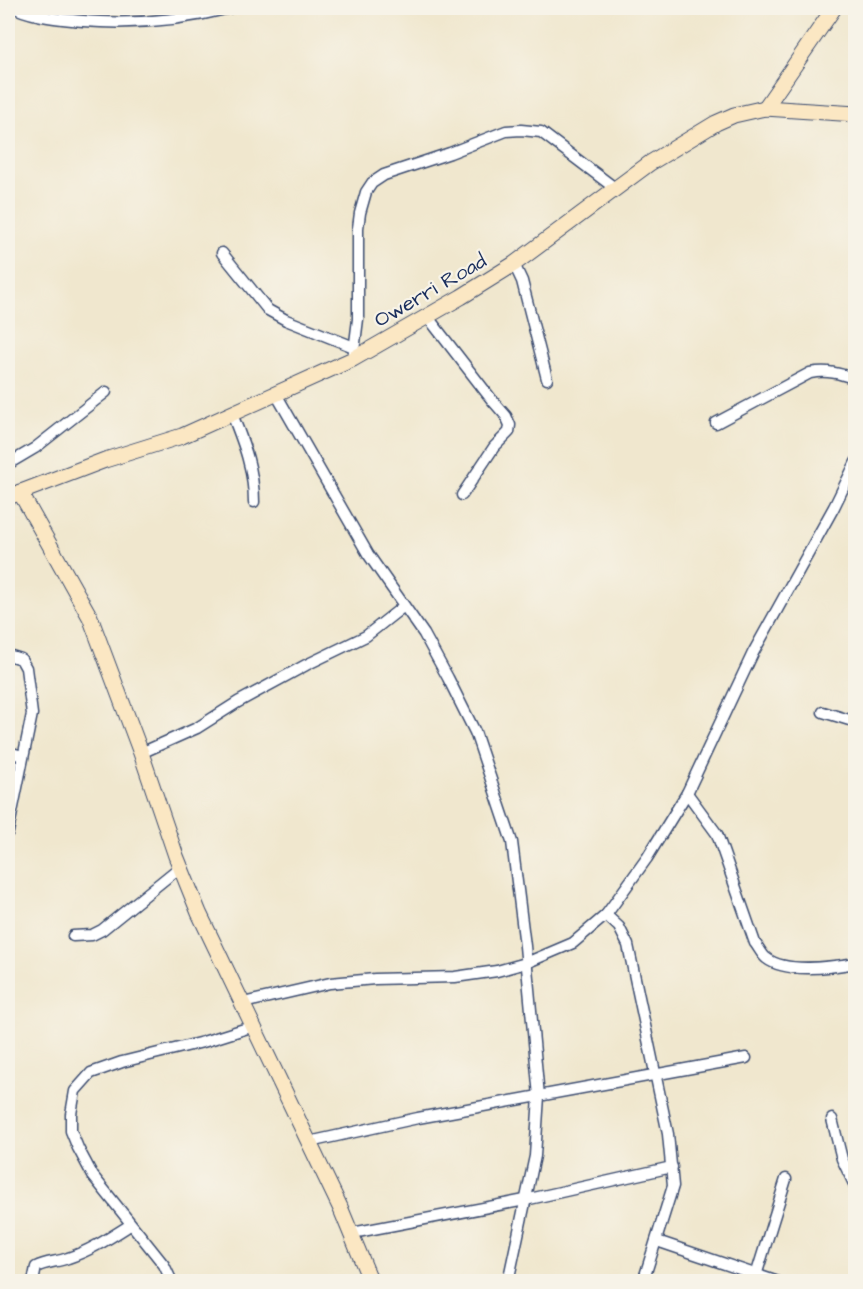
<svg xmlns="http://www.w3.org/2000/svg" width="863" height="1289" font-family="'Architects Daughter',sans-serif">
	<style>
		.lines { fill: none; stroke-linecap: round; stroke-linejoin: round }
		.minor-casing { stroke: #3b4b6f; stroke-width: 13 }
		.secondary-casing { stroke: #3b4b6f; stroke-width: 17 }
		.minor { stroke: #fff; stroke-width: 10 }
		.secondary { stroke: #fbe7c3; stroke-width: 15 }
		.labels { text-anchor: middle; stroke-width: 4.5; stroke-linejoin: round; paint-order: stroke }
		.street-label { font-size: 21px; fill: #1b2f5e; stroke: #f7f3e8 }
	</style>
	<rect width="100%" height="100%" fill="#f7f3e8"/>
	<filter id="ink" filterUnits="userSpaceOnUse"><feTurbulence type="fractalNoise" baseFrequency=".0167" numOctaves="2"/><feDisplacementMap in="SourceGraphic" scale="12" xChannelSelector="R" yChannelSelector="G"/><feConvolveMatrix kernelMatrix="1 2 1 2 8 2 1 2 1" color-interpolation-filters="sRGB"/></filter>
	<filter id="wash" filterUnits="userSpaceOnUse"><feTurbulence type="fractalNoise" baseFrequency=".008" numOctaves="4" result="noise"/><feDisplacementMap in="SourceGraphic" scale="24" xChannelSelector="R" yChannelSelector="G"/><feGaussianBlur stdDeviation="1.35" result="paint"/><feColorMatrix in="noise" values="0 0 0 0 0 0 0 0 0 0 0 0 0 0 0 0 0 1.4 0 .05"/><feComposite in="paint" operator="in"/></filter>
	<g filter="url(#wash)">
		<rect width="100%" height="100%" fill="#f0e7ce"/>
	</g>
	<g filter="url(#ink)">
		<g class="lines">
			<g class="minor-casing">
				<g id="minor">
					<path d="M15,8C37,17 59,19 83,21C134,25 180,21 230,8"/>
					<path d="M222,253L268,310L286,320L354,347"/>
					<path d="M514,264L522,281L547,379"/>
					<path d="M427,316L492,400L506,416L510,425L509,432L494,447L462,495"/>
					<path d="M353,359L358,319V228L360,213L366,192L372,183L384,175L450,153L506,131L521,130L541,132L616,189"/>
					<path d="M276,394L368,554L424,634L448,678L475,732L512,842L525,946L539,1096L535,1156L508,1282"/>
					<path d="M232,414C244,444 254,470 254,502"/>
					<path d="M716,423L810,373C827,370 839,373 856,379"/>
					<path d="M8,464L35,448L106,392"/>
					<path d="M8,655L21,659L26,668L32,714L8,832"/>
					<path d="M823,712L856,722"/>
					<path d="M8,752L23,756"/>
					<path d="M141,753L197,728L238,702L306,665L366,636L404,606"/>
					<path d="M687,793L717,834L755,943C759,948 762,955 766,958C786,974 832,967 856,963"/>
					<path d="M606,915L619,927L628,945L668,1134L673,1186L643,1282"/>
					<path d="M73,936L92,935L102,930L180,867"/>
					<path d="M243,1003L330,983L375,979L455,977L497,971L526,963L573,943L606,915L647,858L687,793L753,653L834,507L856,462"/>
					<path d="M832,1119L842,1159L856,1188"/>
					<path d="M309,1142L418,1118L746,1058"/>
					<path d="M352,1233L525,1200L672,1167"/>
					<path d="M657,1241L778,1282"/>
					<path d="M33,1282L36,1267C46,1262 57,1262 68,1258C90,1251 111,1237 130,1225"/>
					<path d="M172,1282L164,1265L93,1176L78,1148L71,1131V1114L75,1091L91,1073L122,1062L203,1042L254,1026"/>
					<path d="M754,1282L786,1179"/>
				</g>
			</g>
			<g class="secondary-casing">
				<g id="secondary">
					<path d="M765,108L834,8"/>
					<path d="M20,492L90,617L141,753L176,856L199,913L340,1207L371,1282"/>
					<path d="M8,497L105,460L182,436L353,359L461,297L514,264L650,163L716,123L734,115L765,108L856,114"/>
				</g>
			</g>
			<use href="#minor" class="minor"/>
			<use href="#secondary" class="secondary"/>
		</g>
	</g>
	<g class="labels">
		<g class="street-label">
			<text transform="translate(430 290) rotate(-30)" y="7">Owerri Road</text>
		</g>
	</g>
	<rect width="863" height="1289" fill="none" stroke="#f7f3e8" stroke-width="30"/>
</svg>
